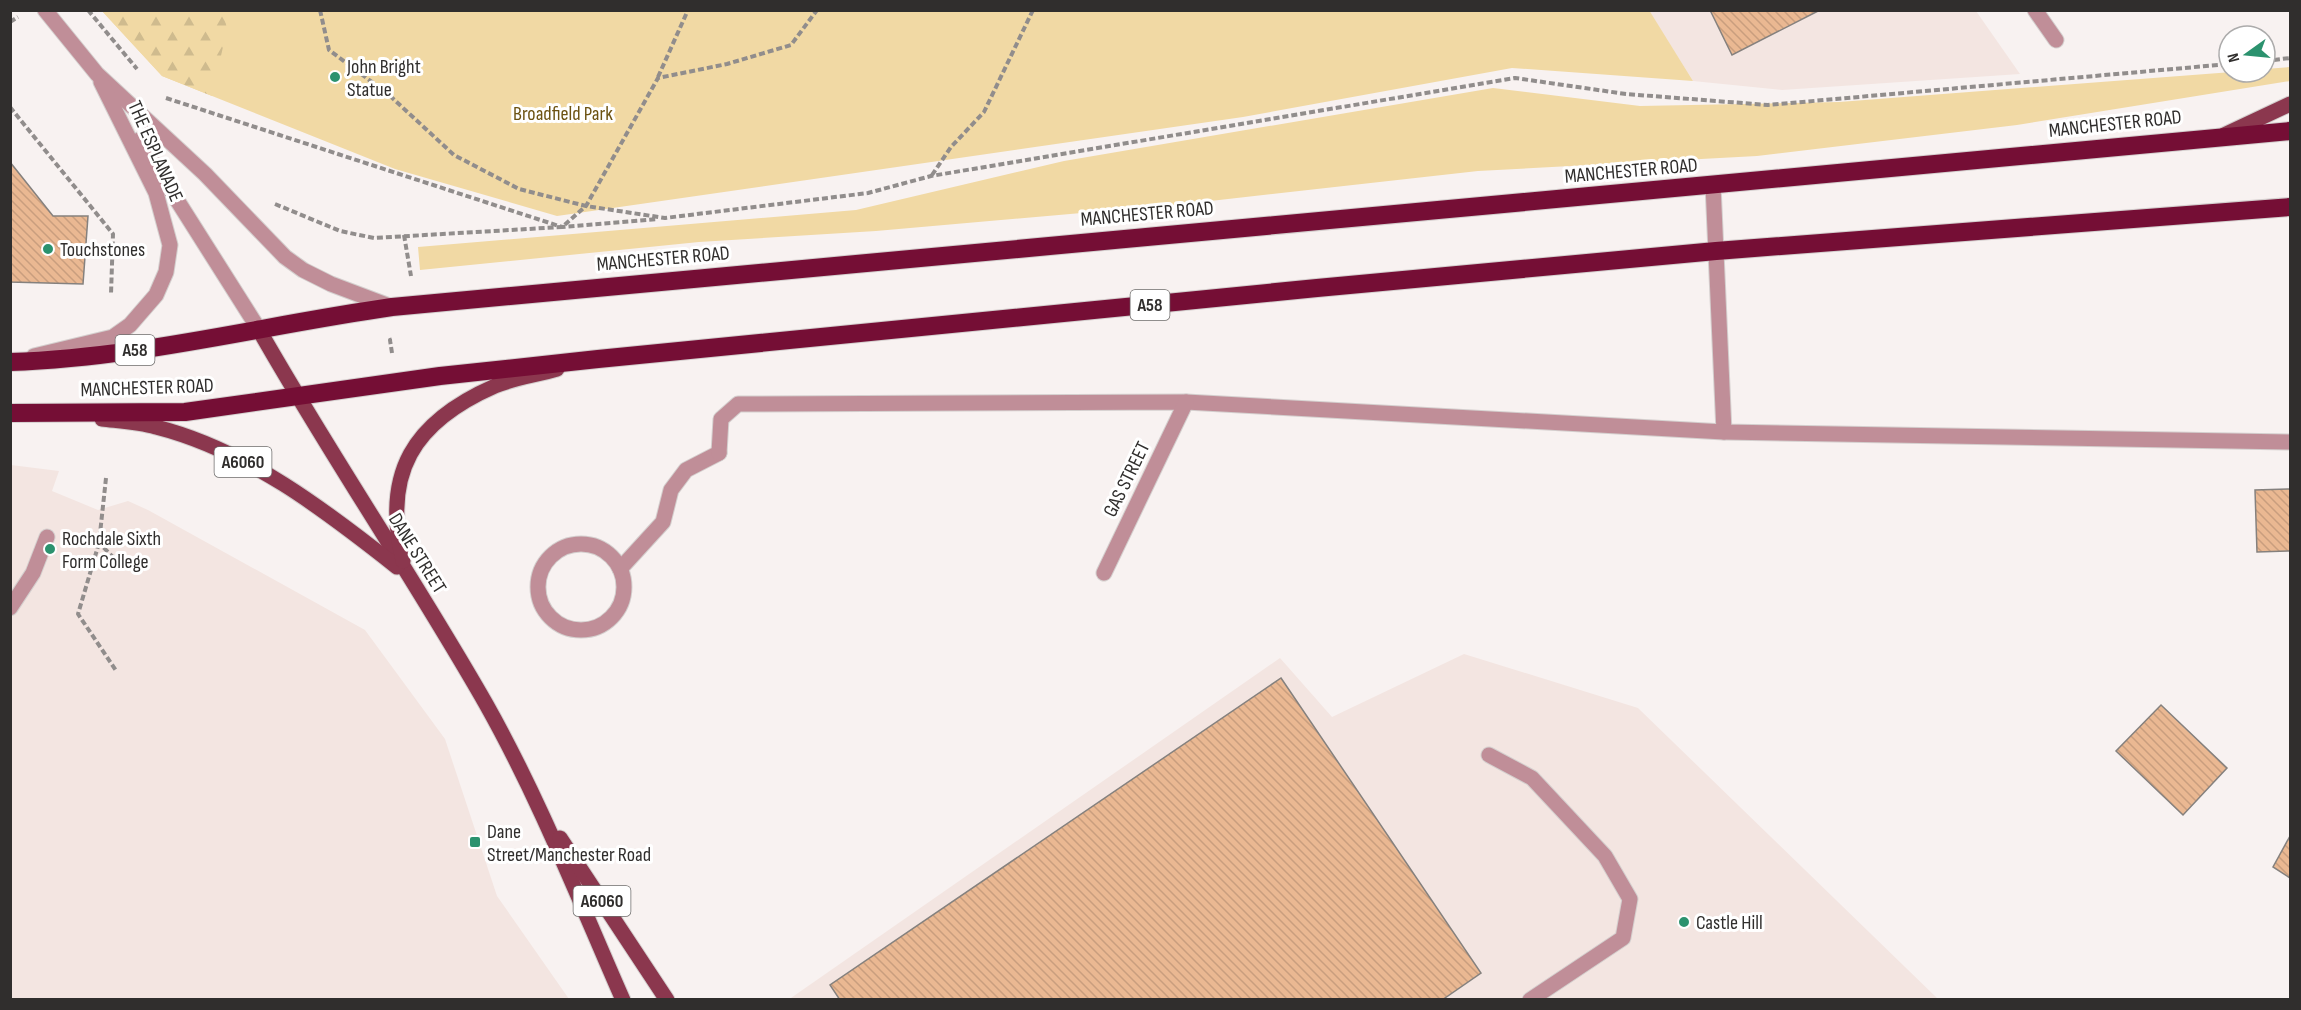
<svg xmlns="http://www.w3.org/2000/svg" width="2301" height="1010" font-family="'Sofia Sans Condensed',sans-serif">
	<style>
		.built { fill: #f3e5e1 }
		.green { fill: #f1d9a4 }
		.forest { fill: url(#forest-firs) }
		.building { fill: url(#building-back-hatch); stroke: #85817e; stroke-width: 1.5 }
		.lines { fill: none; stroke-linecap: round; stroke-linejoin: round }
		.lane-casing { stroke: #d4cfce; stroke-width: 17 }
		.street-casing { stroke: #d4cfce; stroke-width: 17 }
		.primary-casing { stroke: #d4cfce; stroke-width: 17 }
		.highway-casing { stroke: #d4cfce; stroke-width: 20 }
		.path { stroke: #918d8c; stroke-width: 4; stroke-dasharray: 6 3; stroke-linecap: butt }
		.lane { stroke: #c08e98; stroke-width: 15 }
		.street { stroke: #c08e98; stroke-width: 15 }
		.primary { stroke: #8b374e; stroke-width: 15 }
		.highway { stroke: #750e35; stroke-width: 18 }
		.poi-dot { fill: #2b926e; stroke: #fff; stroke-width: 2 }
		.labels { text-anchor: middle; stroke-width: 6; stroke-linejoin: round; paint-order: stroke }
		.shield { fill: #fff; stroke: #6e6d6c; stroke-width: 1.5 }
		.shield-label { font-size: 18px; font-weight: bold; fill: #302e2d }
		.poi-label { font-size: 20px; fill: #302e2d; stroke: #fff; text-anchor: start }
		.park-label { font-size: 20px; fill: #6c5211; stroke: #fff }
		.street-label { font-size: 20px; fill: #302e2d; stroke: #fff }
	</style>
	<defs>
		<pattern id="forest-firs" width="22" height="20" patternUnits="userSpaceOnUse" patternTransform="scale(1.5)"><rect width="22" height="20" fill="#f1d9a4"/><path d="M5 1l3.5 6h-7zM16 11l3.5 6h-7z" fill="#cfbb8e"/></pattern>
		<pattern id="building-back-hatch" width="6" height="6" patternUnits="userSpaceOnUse" patternTransform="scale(1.5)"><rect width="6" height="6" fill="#eab892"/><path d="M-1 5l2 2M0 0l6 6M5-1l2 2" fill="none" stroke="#c99e7e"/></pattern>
	</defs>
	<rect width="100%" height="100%" fill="#f8f2f1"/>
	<g class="built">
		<path d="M1649,11H1976L2020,74L1782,90L1693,81Z"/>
		<path d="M11,465L59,471L52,491L98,510L128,501L148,510L365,630L445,739L497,896L569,999L11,1000Z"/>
		<path d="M1464,654L1638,708L1938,999L788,1000L1280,658L1332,717Z"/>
	</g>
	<g class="green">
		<path d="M1649,10L1693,81L1512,68L1243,117L557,216L395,169L162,76L102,11Z"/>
		<path d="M2290,67V81L2017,125L1757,156L1478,171L1184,204L876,231L699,242L420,270L418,247L856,210L1064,161L1493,88L1640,106L1839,102L2232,72H2265V69Z"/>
	</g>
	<path class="forest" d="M102,11H223L227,29L212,96L162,76Z"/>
	<g class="building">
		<path d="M1710,10H1820L1732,55Z"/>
		<path d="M10,162L53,216H88L83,284L10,282Z"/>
		<path d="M2290,489V551L2257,552L2255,490Z"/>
		<path d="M1281,678L1481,973L1442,1000H840L830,985Z"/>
		<path d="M2161,705L2227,768L2183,815L2116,751Z"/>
		<path d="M2290,836V878L2273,867Z"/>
	</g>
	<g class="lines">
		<g class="lane-casing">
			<g id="lane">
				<circle cx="581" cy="587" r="43"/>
				<path d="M620,569L663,522L671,490L686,470L719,453"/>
				<path d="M10,608L33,573L47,537"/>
				<path d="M1489,755L1532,778L1605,856L1630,899L1623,938L1530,1000"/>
			</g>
		</g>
		<g class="street-casing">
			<g id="street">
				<path d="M45,10L97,74L205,174L285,257L303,270L331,284L392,307"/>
				<path d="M2035,10L2056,40"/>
				<path d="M139,140L258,328"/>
				<path d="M1713,185L1724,432"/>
				<path d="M34,356L113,337L130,325L156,295L166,272L170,245L156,193L101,82"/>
				<path d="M719,453L721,419L738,404L1186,402L1724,432L2290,442"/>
				<path d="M1104,573L1186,402"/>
			</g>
		</g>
		<g class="primary-casing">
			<g id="primary">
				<path d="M2224,135L2290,104"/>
				<path d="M258,328C330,455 413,576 486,704C539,798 579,900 623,1000"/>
				<path d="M102,419C119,421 139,422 156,427C247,450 325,510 397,567"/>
				<path d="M403,561C382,473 413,422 495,386C514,378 537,375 557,369"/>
				<path d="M560,838L667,1000"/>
			</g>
		</g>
		<g class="highway-casing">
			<g id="highway">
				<path d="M10,362C139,358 265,325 392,307L2290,131"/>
				<path d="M10,413L185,412L440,376L598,359L1317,288L1716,251L2290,207"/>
			</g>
		</g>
		<g class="path">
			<path d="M88,10L137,69"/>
			<path d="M320,10L329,50L388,94L454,155L519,189L586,206L665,218L868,193L931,176L1515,78L1626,94L1768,105L2229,64"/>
			<path d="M10,22L18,17"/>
			<path d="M2265,61L2290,58"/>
			<path d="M658,77L688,10"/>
			<path d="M166,98L562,227L657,219"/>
			<path d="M10,107L113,234L111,294"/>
			<path d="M932,175L951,147L984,112L1033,10"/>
			<path d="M275,204L340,231L374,238L562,227L586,206L658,78L727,64L791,45L817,10"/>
			<path d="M404,235L411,276"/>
			<path d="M392,353L390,340L394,339"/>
			<path d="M106,478L99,543L119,563"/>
			<path d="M99,543L78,614L117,672"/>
		</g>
		<use href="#lane" class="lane"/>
		<use href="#street" class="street"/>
		<use href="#primary" class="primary"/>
		<use href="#highway" class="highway"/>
	</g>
	<g class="poi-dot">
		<circle cx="335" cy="77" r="6"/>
		<circle cx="48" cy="249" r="6"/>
		<circle cx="50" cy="549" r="6"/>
		<rect x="469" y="836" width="12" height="12" rx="3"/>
		<circle cx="1684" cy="922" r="6"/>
	</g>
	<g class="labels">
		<g class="shield">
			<rect x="1130.5" y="290" width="39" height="30" rx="4.5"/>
			<rect x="115.5" y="335" width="39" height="30" rx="4.5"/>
			<rect x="214.5" y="447" width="57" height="30" rx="4.5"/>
			<rect x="573.5" y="886" width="57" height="30" rx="4.5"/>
		</g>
		<g class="shield-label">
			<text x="1150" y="311">A58</text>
			<text x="135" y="356">A58</text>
			<text x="243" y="468">A6060</text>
			<text x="602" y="907">A6060</text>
		</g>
		<g class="poi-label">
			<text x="347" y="73">John Bright<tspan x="347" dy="23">Statue</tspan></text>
			<text x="60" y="256">Touchstones</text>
			<text x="62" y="545">Rochdale Sixth<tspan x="62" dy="23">Form College</tspan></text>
			<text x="487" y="838">Dane<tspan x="487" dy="23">Street/Manchester Road</tspan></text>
			<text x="1696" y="929">Castle Hill</text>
		</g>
		<g class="park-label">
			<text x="563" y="120">Broadfield Park</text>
		</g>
		<g class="street-label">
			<text transform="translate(2115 123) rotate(-6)" y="7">MANCHESTER ROAD</text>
			<text transform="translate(156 151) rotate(66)" y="7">THE ESPLANADE</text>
			<text transform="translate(1631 170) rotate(-5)" y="7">MANCHESTER ROAD</text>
			<text transform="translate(1147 213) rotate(-5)" y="7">MANCHESTER ROAD</text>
			<text transform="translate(663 258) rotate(-5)" y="7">MANCHESTER ROAD</text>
			<text transform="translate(147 387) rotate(-2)" y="7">MANCHESTER ROAD</text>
			<text transform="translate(1126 479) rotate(-64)" y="7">GAS STREET</text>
			<text transform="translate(418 553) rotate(58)" y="7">DANE STREET</text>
		</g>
	</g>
	<rect width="2301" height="1010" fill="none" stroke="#302e2d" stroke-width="24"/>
	<g transform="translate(2247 54) rotate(255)"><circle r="28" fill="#ffffff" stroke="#acabab" stroke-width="1.5"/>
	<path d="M0-4.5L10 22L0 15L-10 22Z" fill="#2b926e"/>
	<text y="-9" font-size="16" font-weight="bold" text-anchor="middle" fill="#302e2d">N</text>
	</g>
</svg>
